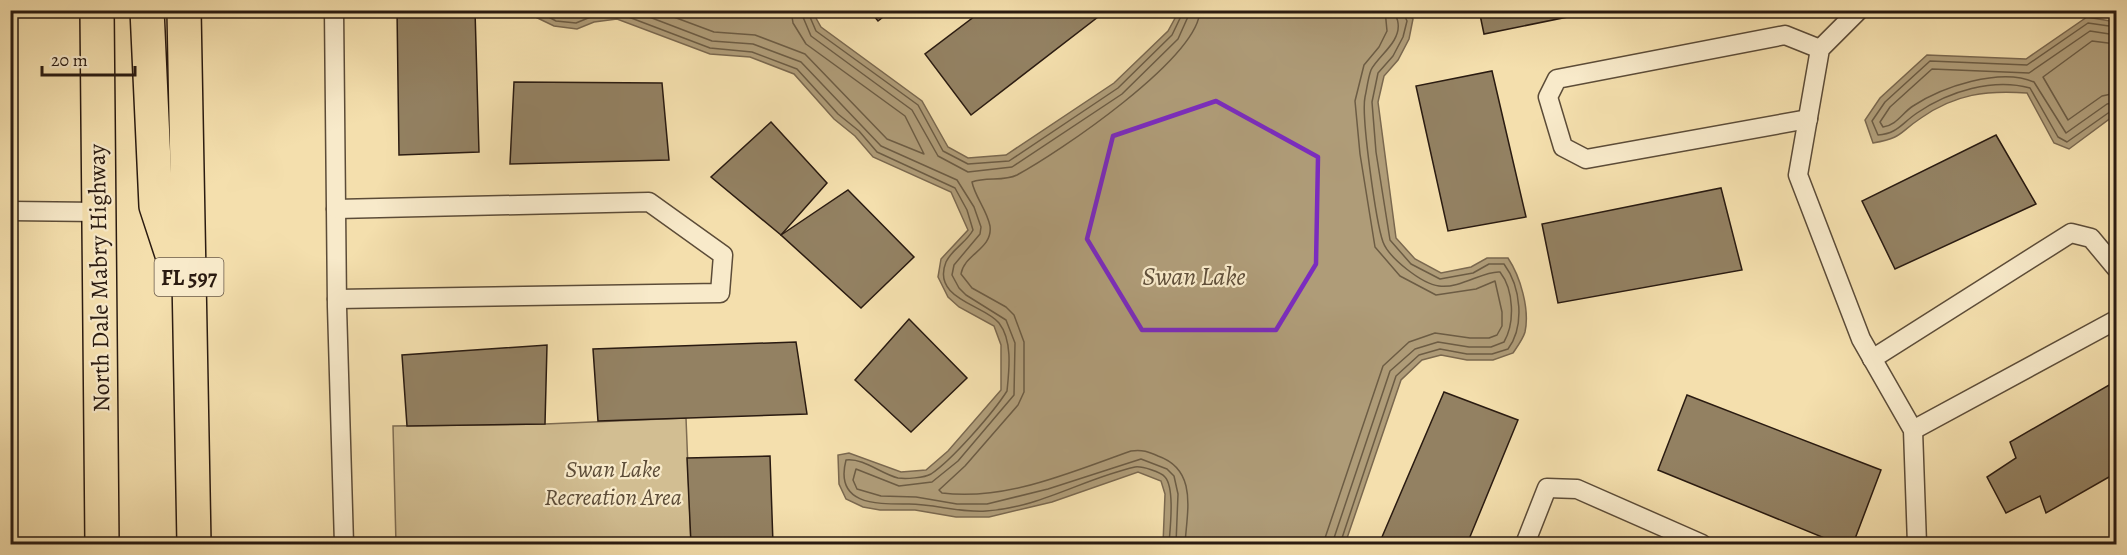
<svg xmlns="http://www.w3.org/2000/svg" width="2127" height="555" font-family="Alegreya,serif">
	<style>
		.green { fill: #d2be92; stroke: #7e6c52; stroke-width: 1.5 }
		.water { fill: #af9c78; stroke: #7a684f; stroke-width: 1.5 }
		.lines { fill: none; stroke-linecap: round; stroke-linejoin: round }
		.shore { stroke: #6c5c44; stroke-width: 1.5 }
		.building { fill: #938162; stroke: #2a1b11; stroke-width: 1.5 }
		.service-casing { stroke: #5c4c38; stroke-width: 21 }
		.primary-casing { stroke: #2a1b11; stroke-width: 36 }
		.service { stroke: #f8eaca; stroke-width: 18 }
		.primary { stroke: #f4dfad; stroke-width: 33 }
		.marked { fill: none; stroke: #7b2cbf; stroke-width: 4.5; stroke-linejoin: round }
		.labels { text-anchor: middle; stroke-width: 4.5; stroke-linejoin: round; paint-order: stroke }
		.shield { fill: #f8eaca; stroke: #685948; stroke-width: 1.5 }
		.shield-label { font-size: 22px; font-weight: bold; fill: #2a1b11 }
		.street-label { font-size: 24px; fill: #2a1b11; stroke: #f8eaca }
		.park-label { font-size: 24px; font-style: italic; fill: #5c4c38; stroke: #f8eaca }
		.water-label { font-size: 26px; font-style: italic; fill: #5f4f3a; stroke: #f8eaca }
	</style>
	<rect width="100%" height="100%" fill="#f4dfad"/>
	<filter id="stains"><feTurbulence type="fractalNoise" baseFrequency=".00333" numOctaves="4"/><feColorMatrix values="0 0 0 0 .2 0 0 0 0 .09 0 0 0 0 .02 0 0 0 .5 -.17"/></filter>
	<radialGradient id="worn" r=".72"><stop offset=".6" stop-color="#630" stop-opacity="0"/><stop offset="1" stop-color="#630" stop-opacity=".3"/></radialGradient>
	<path class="green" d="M686,418L691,544H396L393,426L545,424Z"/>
	<g class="water">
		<path d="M523,11H812L821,27L922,101L948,147L968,158L1006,155L1114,83L1168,31L1179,11H1406L1413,19L1409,39L1398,60L1384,76L1378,102L1396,238L1415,259L1441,273L1471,267L1487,258H1508C1520,276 1530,309 1525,332C1523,339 1517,347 1513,353L1493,360H1467L1441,355L1422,360L1401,380L1345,544H1163L1165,494L1161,481L1138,472L1052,502L989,517H956L915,510H880L863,507L846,499L839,484L838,455L849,453L901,472L926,470L948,451L1001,390V345L994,326L959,307L948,297L938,277L941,259L968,230L951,192L873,157L855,136L834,119L794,74L750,57L710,54L617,19L594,22L577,29L554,26Z"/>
		<path d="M2087,17L2116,22V114L2069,149L2054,143L2027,93C1987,90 1955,94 1921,118C1897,134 1904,137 1873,143L1865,120L1880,98L1927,55L2026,59Z"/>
	</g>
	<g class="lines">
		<g class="shore">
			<path d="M536,10L556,21L576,23L593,16L618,13L710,48L752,52L797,69L838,114L859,131L877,152L955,188L967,210L973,230C967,242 952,249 946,262C931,299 985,305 999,323C1013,341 1009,371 1007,391C993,413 952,460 931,474C924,478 906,479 898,478C881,474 864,458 846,460C834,506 878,504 909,504C935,504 960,513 986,511C1039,508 1085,478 1135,467C1142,466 1161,472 1165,477C1175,488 1170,529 1169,544"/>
			<path d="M631,10L712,41L753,44L801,62L881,146L957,180L974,207L981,227L980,234L954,265L952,275L959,288L966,295L1006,320L1015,343L1014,395L958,461L932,482L899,486L856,469L853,480L857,489L881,496L916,497L957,504H987L1048,489L1141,459L1167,469L1174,476L1178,494L1176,544"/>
			<path d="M655,10L714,32L755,35L805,54L887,139L924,154L905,116L806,44L793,23L791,10"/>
			<path d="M800,10L811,36L912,110L938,156L968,172L1012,167L1122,94L1178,39L1191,10"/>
			<path d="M807,10L816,31L918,105L943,151L968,164L1009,161L1118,88L1172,35L1184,10"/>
			<path d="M2116,27L2088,23L2027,65L1930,61L1885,102L1872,121L1878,135C1897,134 1902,123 1917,113C1949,91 1993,78 2030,88L2058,137L2067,142L2111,111L2116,110"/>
			<path d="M2116,35L2090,31L2029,73L1932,69L1890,107L1880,122L1883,127C1897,125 1902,113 1913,106C1942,87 2000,67 2034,82L2066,133L2107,104L2116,102"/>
			<path d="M2116,44L2092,41L2043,77L2068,120L2102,96L2116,93"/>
			<path d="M1185,544C1187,511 1198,470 1158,456C1149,452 1142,449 1131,451C1071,472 1007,501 942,493L939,490L965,466L1018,405L1024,392V342L1014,315L1006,307L972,288L961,274C964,254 993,249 990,226C987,210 975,197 972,182C986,176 1003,182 1017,175C1058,153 1199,58 1200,10"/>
			<path d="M1323,544L1383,366L1409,342L1435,333L1470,338H1489L1497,335L1502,326V312L1495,281L1476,289L1436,295L1400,276L1375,247L1360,154L1355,101L1364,65L1379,47L1387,31L1385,10"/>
			<path d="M1332,544L1390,371L1415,349L1438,342L1469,347H1491L1504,342C1515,323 1514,290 1500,272C1485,270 1460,289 1439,286C1422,284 1389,258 1383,242C1376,222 1361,116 1365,97C1367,88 1368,78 1371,70C1378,56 1401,42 1398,23C1398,19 1395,16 1394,10"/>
			<path d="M1340,544L1396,376L1419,355L1440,349L1467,354H1492L1508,349C1525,326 1521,287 1504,264H1489L1473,273L1440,279L1411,264L1390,240L1376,152L1372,102L1378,73L1393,56L1403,37L1407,21L1402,10"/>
		</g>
	</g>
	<g class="building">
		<path d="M397,10H475L479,152L399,155Z"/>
		<path d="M869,10H892L878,21Z"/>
		<path d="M983,10H1107L971,115L925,54Z"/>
		<path d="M1479,10H1602L1484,34Z"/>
		<path d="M1492,71L1526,217L1448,231L1416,86Z"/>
		<path d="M514,82L662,83L669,160L510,164Z"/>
		<path d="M771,122L827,183L781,235L711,177Z"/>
		<path d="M1996,135L2036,204L1895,269L1862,201Z"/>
		<path d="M1721,188L1742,270L1558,303L1542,224Z"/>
		<path d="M848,190L914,257L861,308L781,235Z"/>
		<path d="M909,319L967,378L911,432L855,380Z"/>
		<path d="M796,342L807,414L598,421L593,349Z"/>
		<path d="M547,345L545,424L407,426L402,355Z"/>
		<path d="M2116,381V473L2046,513L2040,496L2006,513L1987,477L2016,458L2010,442Z"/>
		<path d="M1444,392L1518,420L1467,544H1379Z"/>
		<path d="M1687,395L1881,470L1853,544H1839L1658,470Z"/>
		<path d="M770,456L773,544H691L687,458Z"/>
	</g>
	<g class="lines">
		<g class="service-casing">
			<g id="service">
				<path d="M334,10L337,307L344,544"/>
				<path d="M1859,10L1820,49L1798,175L1861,339L1913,430L1917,544"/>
				<path d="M1808,119L1586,159L1563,147L1548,97L1557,79L1785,35L1820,49"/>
				<path d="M336,209L649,202L723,255L720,293L337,299"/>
				<path d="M10,211L99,212"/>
				<path d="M1872,359L2071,233L2091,238L2116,268"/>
				<path d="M1913,430L2116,320"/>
				<path d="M1525,544L1547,488L1577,489L1702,544"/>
			</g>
		</g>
		<g class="primary-casing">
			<g id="primary">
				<path d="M97,10L102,544"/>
				<path d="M147,10L156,206L179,276"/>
				<path d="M184,10L194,544"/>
			</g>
		</g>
		<use href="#service" class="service"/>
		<use href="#primary" class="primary"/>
	</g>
	<path class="marked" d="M1216,101L1318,157L1316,264L1276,330H1142L1087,239L1113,136Z"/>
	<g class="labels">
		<rect class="shield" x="154.5" y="258" width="69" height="38" rx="4.5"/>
		<g class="shield-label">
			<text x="189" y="285">FL 597</text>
		</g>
		<g class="street-label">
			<text transform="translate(99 278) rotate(-91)" y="8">North Dale Mabry Highway</text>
		</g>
		<g class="park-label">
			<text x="613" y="477">Swan Lake<tspan x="613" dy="28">Recreation Area</tspan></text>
		</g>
		<g class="water-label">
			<text x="1194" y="285">Swan Lake</text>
		</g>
	</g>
	<rect width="2127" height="555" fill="none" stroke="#f4dfad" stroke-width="36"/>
	<rect x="12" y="12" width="2103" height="531" fill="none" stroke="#2a1b11" stroke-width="3"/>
	<rect x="18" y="18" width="2091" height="519" fill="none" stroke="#2a1b11" stroke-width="1.5"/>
	<path d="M42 66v9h93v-9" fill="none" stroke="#2a1b11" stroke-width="3"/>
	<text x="51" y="66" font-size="18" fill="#2a1b11" stroke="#f8eaca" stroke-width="4.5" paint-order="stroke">20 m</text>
	<rect width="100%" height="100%" filter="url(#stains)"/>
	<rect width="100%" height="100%" fill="url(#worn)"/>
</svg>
